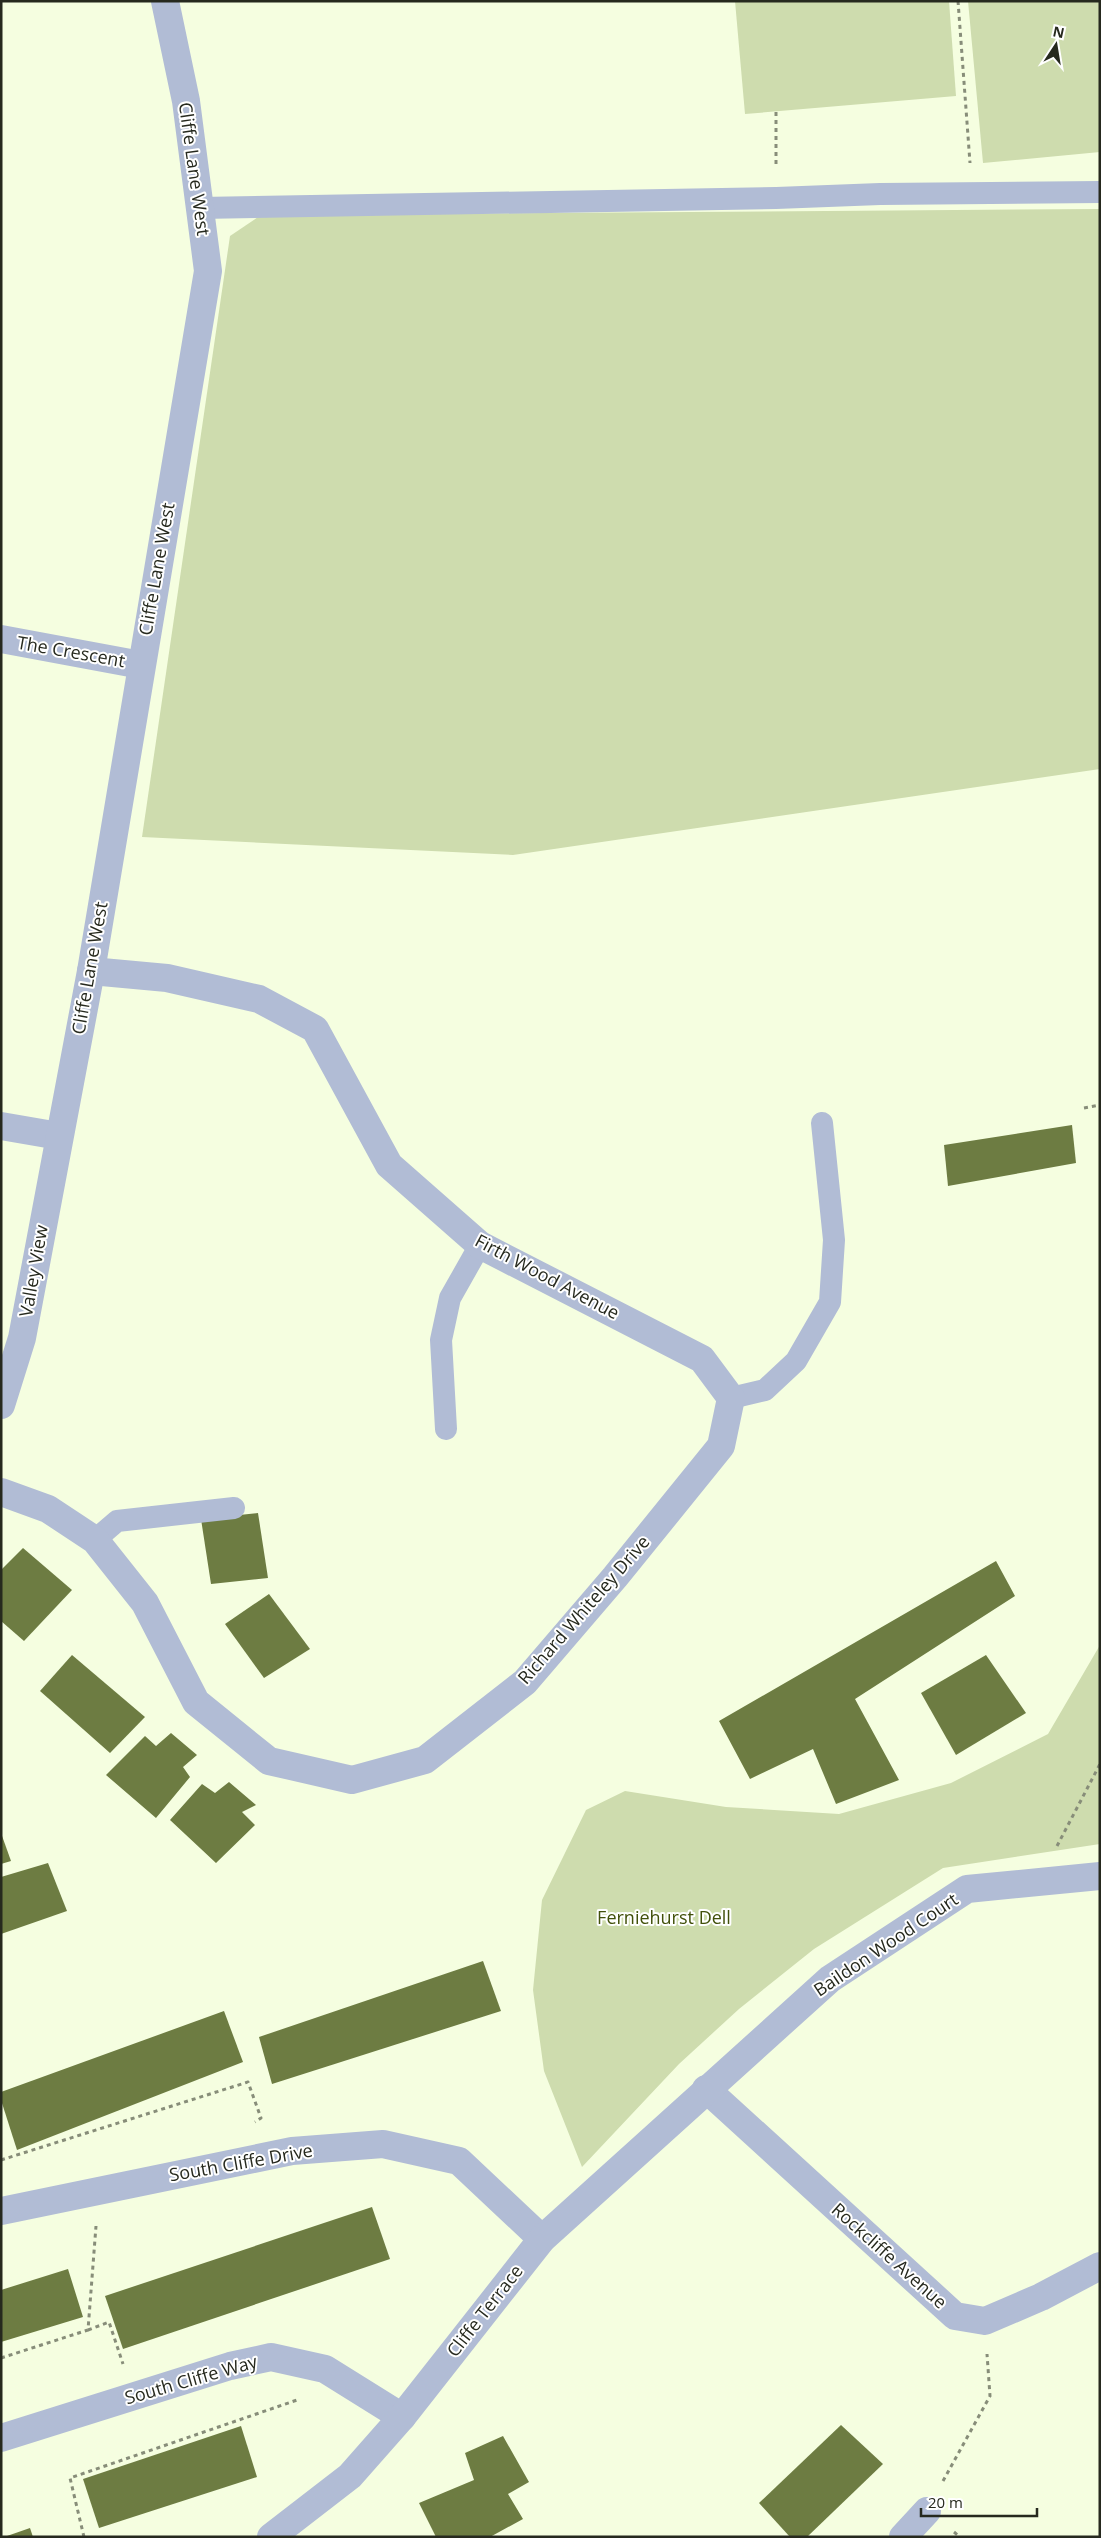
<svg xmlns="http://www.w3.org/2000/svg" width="1101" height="2538" font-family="'Open Sans',sans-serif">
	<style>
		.green { fill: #cedcae }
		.building { fill: #6d7c42 }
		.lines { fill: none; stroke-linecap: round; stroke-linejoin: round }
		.path { stroke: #878d79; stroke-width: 3; stroke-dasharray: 4 4; stroke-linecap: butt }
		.service { stroke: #b1bcd5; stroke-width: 22 }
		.minor { stroke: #b1bcd5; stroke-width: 28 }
		.labels { text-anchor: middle; stroke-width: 4; stroke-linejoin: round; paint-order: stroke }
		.street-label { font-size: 18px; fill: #26291e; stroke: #fff }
		.park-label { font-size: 18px; fill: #41500a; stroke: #fff }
	</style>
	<rect width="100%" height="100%" fill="#f5fee0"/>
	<g class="green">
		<path d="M735,1H949L956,96L745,114Z"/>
		<path d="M968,1H1100V152L983,163Z"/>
		<path d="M1100,209V769L513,855L142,837L230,236L261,215Z"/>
		<path d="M1100,1645V1844L943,1868L814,1949L739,2009L679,2064L582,2167L544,2071L533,1990L542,1900L586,1810L625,1791L726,1807L839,1814L951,1783L1048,1734Z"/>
	</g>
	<g class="building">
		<path d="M1072,1125L1076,1163L948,1186L944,1145Z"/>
		<path d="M258,1513L268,1578L211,1584L201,1519Z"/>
		<path d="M23,1548L72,1590L24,1641L1,1621V1570Z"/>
		<path d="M996,1561L1015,1596L855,1699L899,1780L836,1804L813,1749L750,1779L719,1721Z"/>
		<path d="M269,1594L310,1649L264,1678L225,1624Z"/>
		<path d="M72,1655L145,1717L110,1753L40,1691Z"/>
		<path d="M986,1655L1026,1713L956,1755L921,1693Z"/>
		<path d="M171,1733L197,1755L183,1767L190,1777L156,1818L106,1775L145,1736L156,1746Z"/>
		<path d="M229,1782L256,1805L242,1812L255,1825L216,1863L170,1820L202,1784L215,1793Z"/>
		<path d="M1,1833L11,1861L1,1864Z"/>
		<path d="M48,1863L67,1911L1,1934V1877Z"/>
		<path d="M483,1961L501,2011L272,2084L259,2037Z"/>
		<path d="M224,2011L243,2062L17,2150L1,2100V2092Z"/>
		<path d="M372,2207L390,2259L123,2349L105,2296Z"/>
		<path d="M68,2269L83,2317L1,2342V2290Z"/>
		<path d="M841,2425L883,2464L807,2537H790L759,2503Z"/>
		<path d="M241,2426L257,2477L99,2528L83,2479Z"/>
		<path d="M503,2436L529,2482L508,2494L523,2519L490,2537H436L419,2503L474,2480L465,2453Z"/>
		<path d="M30,2528L33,2537H7V2536Z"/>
	</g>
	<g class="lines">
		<g class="path">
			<path d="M958,1L970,163"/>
			<path d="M776,112V168"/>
			<path d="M1084,1108L1100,1105"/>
			<path d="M1057,1846L1100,1764"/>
			<path d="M1,2160L248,2082L261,2118L255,2122"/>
			<path d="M88,2330L109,2322L123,2364"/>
			<path d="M1,2358L88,2330L96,2226"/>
			<path d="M943,2481L990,2396L987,2354"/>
			<path d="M954,2532L960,2537"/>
			<path d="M84,2537L70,2478L300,2399"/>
		</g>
		<g class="service">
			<path d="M200,208L776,198L880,194L1100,192"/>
			<path d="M731,1398L765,1390L796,1361L830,1302L834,1240L822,1123"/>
			<path d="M446,1429L441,1340L450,1298L480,1245"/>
			<path d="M95,1540L117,1521L234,1508"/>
		</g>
		<g class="minor">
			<path d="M1,639L141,665"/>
			<path d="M1,1126L59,1136"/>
			<path d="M1,1405L22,1338L91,971L208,271L186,101L165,1"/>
			<path d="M1,1492L48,1509L95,1540L145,1603L196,1702L269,1761L352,1780L425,1760L525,1682L615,1577L721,1446L731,1398L702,1359L480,1245L389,1165L315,1029L259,999L167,978L91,971"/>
			<path d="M706,2089L955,2316L985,2321L1041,2297L1100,2266"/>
			<path d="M1,2211L292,2151L383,2144L459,2161L542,2239"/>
			<path d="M1,2438L230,2366L271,2357L325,2369L402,2417"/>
			<path d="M271,2537L350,2476L402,2417L542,2239L830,1979L967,1889L1100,1876"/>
			<path d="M903,2537L927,2511"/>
		</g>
	</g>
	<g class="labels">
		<g class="street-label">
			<text transform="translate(194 169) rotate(82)" y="6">Cliffe Lane West</text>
			<text transform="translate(157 569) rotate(-80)" y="6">Cliffe Lane West</text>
			<text transform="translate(71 652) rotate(10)" y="6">The Crescent</text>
			<text transform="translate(90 968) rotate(-80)" y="6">Cliffe Lane West</text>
			<text transform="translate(34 1271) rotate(-80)" y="6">Valley View</text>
			<text transform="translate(547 1277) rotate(28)" y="6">Firth Wood Avenue</text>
			<text transform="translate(584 1610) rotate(-49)" y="6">Richard Whiteley Drive</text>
			<text transform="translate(886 1945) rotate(-34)" y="6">Baildon Wood Court</text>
			<text transform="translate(241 2163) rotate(-10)" y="6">South Cliffe Drive</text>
			<text transform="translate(889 2256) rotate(42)" y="6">Rockcliffe Avenue</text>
			<text transform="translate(485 2311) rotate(-52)" y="6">Cliffe Terrace</text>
			<text transform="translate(191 2380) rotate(-16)" y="6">South Cliffe Way</text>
		</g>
		<g class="park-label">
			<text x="664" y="1924">Ferniehurst Dell</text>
		</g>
	</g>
	<rect width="1101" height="2538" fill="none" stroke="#26291e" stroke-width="5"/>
	<g transform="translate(1056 45) rotate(12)" stroke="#ffffff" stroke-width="4" paint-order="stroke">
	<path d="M0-4L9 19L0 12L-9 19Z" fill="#26291e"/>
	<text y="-8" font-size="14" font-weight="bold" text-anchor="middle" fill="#26291e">N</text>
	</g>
	<path d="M921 2508v8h116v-8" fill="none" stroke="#26291e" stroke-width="2.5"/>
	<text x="928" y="2508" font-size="15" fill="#26291e" stroke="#ffffff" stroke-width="4" paint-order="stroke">20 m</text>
</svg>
